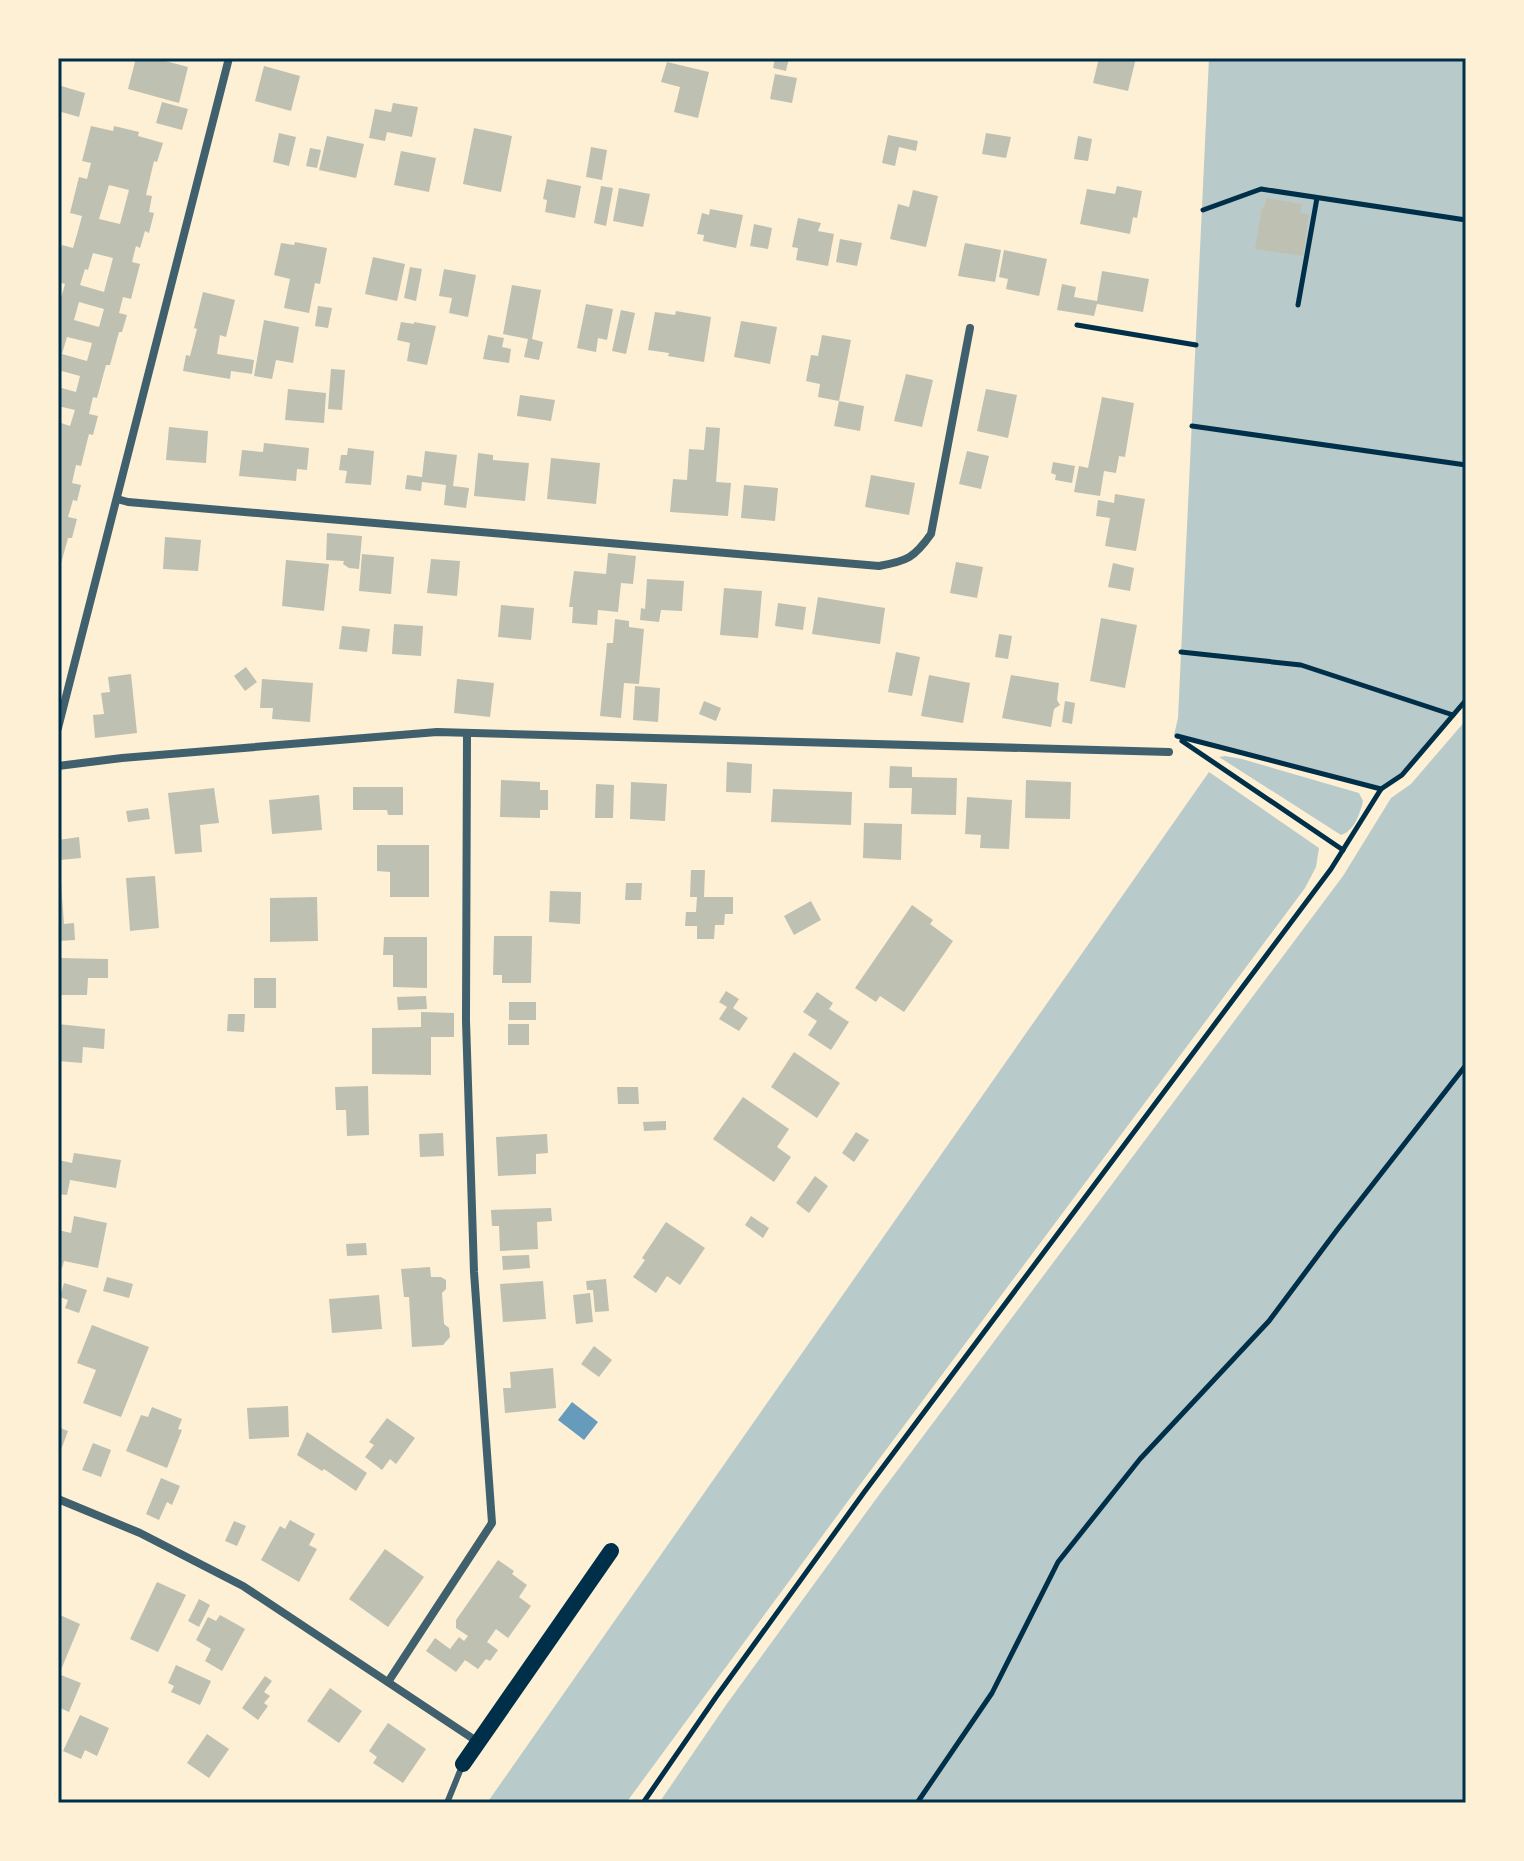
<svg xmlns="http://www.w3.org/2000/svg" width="1524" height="1861" font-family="Lato,sans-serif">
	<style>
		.green { fill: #b9caca }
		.water { fill: #669bbc }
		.building { fill: #bec0b2; fill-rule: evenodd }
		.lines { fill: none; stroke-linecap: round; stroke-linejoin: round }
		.path { stroke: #003049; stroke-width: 5 }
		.service { stroke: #3f606c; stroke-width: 6 }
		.minor { stroke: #3f606c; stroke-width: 8 }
		.secondary { stroke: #003049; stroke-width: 16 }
		.neatline { fill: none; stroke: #003049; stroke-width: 3 }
	</style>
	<rect width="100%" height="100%" fill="#fdf0d5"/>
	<g class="green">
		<path d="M1209,58H1466V700L1402,775L1381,789L1174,735L1178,718Z"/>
		<path d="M1466,720V1803H659L726,1705L876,1499L1343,876L1391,798L1411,784Z"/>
		<path d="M1225,756L1242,759L1359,793L1363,801C1360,814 1354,831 1341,835L1219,757Z"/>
		<path d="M1209,772L1319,848L1316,867L1305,888L859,1486L626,1803H487Z"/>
	</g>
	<path class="water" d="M572,1402L598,1422L584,1440L558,1420Z"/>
	<g class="building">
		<path d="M136,58H154L188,67L179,103L128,89Z"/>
		<path d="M775,58H789L786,71L773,68Z"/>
		<path d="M1099,58H1136L1128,91L1093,83Z"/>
		<path d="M667,62L709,72L698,118L674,112L680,87L661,82Z"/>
		<path d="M264,66L300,76L291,111L255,101Z"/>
		<path d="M775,74L797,78L792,103L770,99Z"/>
		<path d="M58,85L85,93L79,117L58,111Z"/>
		<path d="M162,102L188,109L182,130L156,123Z"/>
		<path d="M393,103L418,107L412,137L387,132L385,141L369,138L375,109L391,112Z"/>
		<path d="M91,126L113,131L114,126L139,132L138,136L163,143L157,162L154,161L146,195L152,196L149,212L154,213L149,233L145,231L140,248L136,246L132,262L140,264L131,299L123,297L119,313L127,315L122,332H119L110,365H106L97,398L93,397L89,414L98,416L93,435L89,434L81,466L76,465L72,483L81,485L77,501L73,500L68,517L77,519L72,538H68L59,571L58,457L61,444L58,443V422L70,426L75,410L58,406V387L76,392L80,376L58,370V297L61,298L65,284L58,282V258L62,245L73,248L78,231L82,216L70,213L79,177L87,179L91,163L82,161ZM109,185L129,190L120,224L99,219ZM93,253L113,258L104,292L80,285L85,269L88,270ZM79,302L104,309L99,327L74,320ZM67,337L92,343L87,361L62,354Z"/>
		<path d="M474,128L512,136L501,192L463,184Z"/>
		<path d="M279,133L296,137L289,166L273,162Z"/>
		<path d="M986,133L1011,137L1006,158L982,154Z"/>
		<path d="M888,135L918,141L916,151L899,147L895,166L882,163Z"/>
		<path d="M327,136L364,144L356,178L319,170Z"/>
		<path d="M1078,136L1092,139L1088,161L1074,159Z"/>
		<path d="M591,147L607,150L602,180L586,177Z"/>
		<path d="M310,148L321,150L317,168L306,166Z"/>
		<path d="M401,151L436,158L429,192L394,185Z"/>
		<path d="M547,179L581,186L575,218L545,212L547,200L543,199Z"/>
		<path d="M601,186L613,188L606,226L594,223Z"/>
		<path d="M1117,186L1142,191L1137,218L1133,217L1130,234L1080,224L1087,189L1115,194Z"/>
		<path d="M619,188L650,194L643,227L613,221Z"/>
		<path d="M913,190L938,196L926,247L890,239L898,204L909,207Z"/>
		<path d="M1266,198L1302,204L1300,213L1309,214L1303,256L1255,249L1262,207L1264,208Z"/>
		<path d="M710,209L743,215L736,248L703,241L704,235L697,234L702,213L709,215Z"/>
		<path d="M798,218L821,223L818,231L834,234L828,266L796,260L798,248L792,247Z"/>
		<path d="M754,224L772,228L768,249L750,246Z"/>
		<path d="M840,239L862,243L857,266L836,262Z"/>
		<path d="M295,242L327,248L320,284L315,283L309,313L284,308L290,279L274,275L281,243L294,245Z"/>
		<path d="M965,243L1001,250L995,282L958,276Z"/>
		<path d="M1004,250L1047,259L1039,296L1006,289L1008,279L999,277Z"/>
		<path d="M373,257L405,264L397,301L365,294Z"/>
		<path d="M410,267L422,269L416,301L404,298Z"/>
		<path d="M444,269L476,275L468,317L449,313L452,298L439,296Z"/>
		<path d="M1102,271L1149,279L1143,312L1097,304L1094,316L1057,310L1062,284L1076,287L1074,297L1097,301Z"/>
		<path d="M512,285L541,290L532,339L543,342L539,360L524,357L528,339L503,334Z"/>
		<path d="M203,292L235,300L226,337L220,335L217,354L254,360L252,374L231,371L230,379L183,371L186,355L190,356L197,329L194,328Z"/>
		<path d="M586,304L613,309L607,340L598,338L596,352L577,348Z"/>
		<path d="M318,306L332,308L328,328L315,326Z"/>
		<path d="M621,310L635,313L626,354L612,351Z"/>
		<path d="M676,311L711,317L704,362L668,356L669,353L648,350L655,312L675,315Z"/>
		<path d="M264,320L299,327L293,363L276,360L272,379L254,376Z"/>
		<path d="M741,321L777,327L770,364L734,357Z"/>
		<path d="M401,322L414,324V322L436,326L427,365L407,361L410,343L397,340Z"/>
		<path d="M488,335L504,338L502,347L511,349L509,363L483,359Z"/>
		<path d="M822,335L851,340L839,401L864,406L860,431L834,426L839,401L818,397L820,384L806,381L811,355L818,356Z"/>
		<path d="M331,369L345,370L342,410L328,409Z"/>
		<path d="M906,374L933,380L922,427L894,421Z"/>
		<path d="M288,389L326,393L324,423L285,420Z"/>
		<path d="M986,389L1017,395L1008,438L977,431Z"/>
		<path d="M520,395L555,400L551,421L517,416Z"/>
		<path d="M1102,397L1134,403L1125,457L1119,456L1116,473L1104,471L1100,496L1074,492L1079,466L1088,468Z"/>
		<path d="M169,427L208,431L206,463L166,460Z"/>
		<path d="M706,427L720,428L716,482L731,483L728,516L670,512L673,479L687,480L689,449L704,450Z"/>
		<path d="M264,443L309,448L307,470L297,469L296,481L239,476L242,450L263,452Z"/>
		<path d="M348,448L374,451L371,485L345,483L347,471L339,470L341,455H347Z"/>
		<path d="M425,451L457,455L453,486L469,488L466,508L444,505L446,485L422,482L421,491L405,489L407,475L422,477Z"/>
		<path d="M967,451L989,456L981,489L959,484Z"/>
		<path d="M478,453L493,455V460L529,463L525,501L474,496Z"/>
		<path d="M551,458L600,463L596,504L547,499Z"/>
		<path d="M1053,462L1075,466L1072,483L1055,480L1056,475L1051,473Z"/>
		<path d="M871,475L915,483L909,515L865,507Z"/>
		<path d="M744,485L778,488L775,521L741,518Z"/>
		<path d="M1115,494L1145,499L1136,551L1105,546L1110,518L1096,516L1098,500L1114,503Z"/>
		<path d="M327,533L362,536L359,569L349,568L343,564L344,561L326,560Z"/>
		<path d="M165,537L201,540L198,571L163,569Z"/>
		<path d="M608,553L636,556L633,584L621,583L618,612L598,610L597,625L572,623L573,607H569L574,571L606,574Z"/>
		<path d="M362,554L394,557L391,594L359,591Z"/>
		<path d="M431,559L460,561L457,596L427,593Z"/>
		<path d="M286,560L329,564L324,611L282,606Z"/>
		<path d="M956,562L983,567L977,598L950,593Z"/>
		<path d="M1113,563L1134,568L1130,591L1108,587Z"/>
		<path d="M647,579L684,581L682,611L661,610L659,622L640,620L641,608L645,609Z"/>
		<path d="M724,588L762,591L758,638L720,635Z"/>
		<path d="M818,597L885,608L880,644L812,634Z"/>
		<path d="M778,603L806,607L803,630L775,626Z"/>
		<path d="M501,605L534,608L531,640L498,637Z"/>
		<path d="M1101,618L1137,625L1125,688L1090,681Z"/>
		<path d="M615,619L629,621V627L644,629L639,684L624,683L621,718L600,716L607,643H613Z"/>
		<path d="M394,624L423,626L421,656L392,654Z"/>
		<path d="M342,626L370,629L367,652L339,649Z"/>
		<path d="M999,634L1012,636L1008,659L995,657Z"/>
		<path d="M896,652L920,657L912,696L888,692Z"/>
		<path d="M246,667L257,682L245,691L234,676Z"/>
		<path d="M131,674L137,733L95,738L93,715L104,714L101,693L110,692L108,677Z"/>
		<path d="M929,675L970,683L963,723L921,716Z"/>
		<path d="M1011,675L1059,683L1057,700L1060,705L1054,709L1051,727L1002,718Z"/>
		<path d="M262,679L313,683L310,722L272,719L273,708H260Z"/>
		<path d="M457,679L494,683L490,717L454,713Z"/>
		<path d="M635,686L660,688L658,722L633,720Z"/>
		<path d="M704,701L721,708L716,721L699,714Z"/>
		<path d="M1065,701L1075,703L1072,724L1062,722Z"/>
		<path d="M727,762L752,764L751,793L726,792Z"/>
		<path d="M890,766L912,767V777L957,778L956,815L911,814L912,788H889Z"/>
		<path d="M501,780L540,782V790H548V810H540V818L500,817Z"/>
		<path d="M1026,780L1071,782L1070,819L1025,818Z"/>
		<path d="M631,782L667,784L665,821L630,819Z"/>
		<path d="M596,784L614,785L613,818H595Z"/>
		<path d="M353,787H403V815H388L387,810H353Z"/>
		<path d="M214,788L219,823L200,825L202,852L175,854L168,793Z"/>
		<path d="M773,789L852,792L851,825L771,822Z"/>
		<path d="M319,795L322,830L272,834L269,800Z"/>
		<path d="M967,797L1012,800L1009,849L980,848L981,835L965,834Z"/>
		<path d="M148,808L150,819L128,822L126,811Z"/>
		<path d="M864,823L902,824L901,860L863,858Z"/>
		<path d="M79,837L81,858L60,860L58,840Z"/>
		<path d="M377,845H429V897H390V872L377,871Z"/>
		<path d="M58,869H60L64,924L74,923L75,940L58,941Z"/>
		<path d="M691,870H705L704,897H733V914H725L724,925H715L714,939H697V926H685L686,912H696L697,897H690Z"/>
		<path d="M155,876L159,928L130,931L126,878Z"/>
		<path d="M626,883H642L641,900H625Z"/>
		<path d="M550,891L581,892L580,924L549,922Z"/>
		<path d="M317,897L318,941L270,942V898Z"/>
		<path d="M811,901L821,920L794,935L784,916Z"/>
		<path d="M912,905L933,920L930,924L953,941L904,1012L880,996L876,1002L855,988Z"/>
		<path d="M494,936H532L531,983H502V975H493Z"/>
		<path d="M384,937H427V988L393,987V955H383Z"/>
		<path d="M58,958L108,959V978H88L87,995H58Z"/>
		<rect x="254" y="978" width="22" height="30"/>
		<path d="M726,991L739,999L733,1008L748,1018L739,1031L719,1019L727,1007L719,1002Z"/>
		<path d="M817,992L833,1003L829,1009L849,1022L831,1050L808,1035L817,1021L803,1012Z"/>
		<path d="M426,996L427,1009L398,1010L397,997Z"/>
		<rect x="509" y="1002" width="27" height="18"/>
		<path d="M421,1012L454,1013V1037H431V1075L372,1074V1028L421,1027Z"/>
		<path d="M228,1014H245L244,1032L227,1031Z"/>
		<path d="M58,1024L105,1029L104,1049L83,1047L82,1063L58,1061Z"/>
		<rect x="508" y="1024" width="21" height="21"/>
		<path d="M794,1052L840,1083L817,1118L771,1087Z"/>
		<path d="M368,1086L369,1135L347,1136L346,1110H336L335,1087Z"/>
		<path d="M617,1087H638L639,1104H618Z"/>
		<path d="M743,1097L789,1129L777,1147L791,1157L774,1182L713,1139Z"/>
		<path d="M666,1121V1130L644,1131L643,1122Z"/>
		<path d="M856,1132L869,1140L854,1162L842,1153Z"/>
		<path d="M443,1133L444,1156L420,1157L419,1134Z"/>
		<path d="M547,1134L548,1153L536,1154V1174L498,1176L496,1137Z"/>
		<path d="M74,1153L121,1160L116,1188L70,1180L67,1195L58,1194V1160L72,1163Z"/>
		<path d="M815,1176L828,1186L809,1213L796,1203Z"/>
		<path d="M551,1208L552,1221L537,1222L538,1249L500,1251L499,1226H492L491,1210Z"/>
		<path d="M74,1216L107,1223L98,1268L64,1261L62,1268L58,1267V1230L71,1233Z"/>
		<path d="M751,1216L769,1228L763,1238L745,1225Z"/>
		<path d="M666,1222L705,1248L680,1285L667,1276L656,1293L633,1277L645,1260L642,1258Z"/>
		<path d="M366,1243L367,1255L347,1256L346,1244Z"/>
		<path d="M529,1255L530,1268L503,1270L502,1256Z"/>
		<path d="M430,1267L431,1277H441L446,1280V1289L442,1293L444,1324L449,1328L450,1337L443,1345L412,1347L409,1297H404L401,1269Z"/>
		<path d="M107,1277L133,1284L129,1298L103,1291Z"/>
		<path d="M606,1279L609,1311L595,1312L593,1290H587L586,1281Z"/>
		<path d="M543,1281L546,1319L503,1322L500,1284Z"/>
		<path d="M64,1283L87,1290L79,1313L65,1308L68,1300L60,1297Z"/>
		<path d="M590,1293L593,1322L576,1324L573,1295Z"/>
		<path d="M379,1295L382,1329L332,1333L329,1299Z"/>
		<path d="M92,1325L149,1347L121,1417L83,1403L96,1370L77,1363Z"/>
		<path d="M594,1346L612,1360L599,1377L581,1364Z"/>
		<path d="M553,1368L556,1408L505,1413L503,1388H511L510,1372Z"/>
		<path d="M288,1406L289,1437L249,1439L247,1408Z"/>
		<path d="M152,1407L182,1419L178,1429L182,1430L167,1468L126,1451L141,1415L148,1417Z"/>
		<path d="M387,1418L415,1438L396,1464L390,1459L382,1470L365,1457L374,1445L369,1442Z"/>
		<path d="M58,1427L68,1431L58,1458Z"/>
		<path d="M307,1432L367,1473L356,1491L324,1469L322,1471L297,1455Z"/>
		<path d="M93,1443L111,1450L101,1477L82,1470Z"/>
		<path d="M161,1478L180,1486L172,1505L167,1502L159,1520L146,1514Z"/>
		<path d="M290,1520L315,1534L309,1545L317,1549L299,1582L261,1560L280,1526L285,1529Z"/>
		<path d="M234,1521L246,1526L237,1546L225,1541Z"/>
		<path d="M385,1549L424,1577L388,1627L349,1599Z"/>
		<path d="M498,1560L514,1571L512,1574L527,1585L519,1597L531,1606L508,1638L496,1629L487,1642L498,1650L490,1661L486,1659L478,1669L465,1660L456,1672L426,1651L435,1638L450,1649L459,1637L464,1641L468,1636L456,1628V1620Z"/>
		<path d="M157,1582L186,1595L158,1652L130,1639Z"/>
		<path d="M199,1599L210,1605L199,1627L188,1621Z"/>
		<path d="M60,1615L80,1624L58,1677V1619Z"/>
		<path d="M220,1615L245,1629L222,1671L205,1661L211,1649L196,1640L208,1617L216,1621Z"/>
		<path d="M176,1665L211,1681L200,1705L171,1692L174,1686L168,1683Z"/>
		<path d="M61,1675L81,1683L69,1712L58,1707V1683Z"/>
		<path d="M265,1676L272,1681L264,1692L270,1696L264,1703L268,1706L258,1720L242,1708Z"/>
		<path d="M330,1688L362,1711L339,1743L307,1721Z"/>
		<path d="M80,1715L109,1728L97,1756L85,1750L81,1759L63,1751Z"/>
		<path d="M388,1723L426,1749L403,1783L373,1763L377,1757L369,1751Z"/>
		<path d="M207,1734L229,1749L209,1778L187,1763Z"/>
	</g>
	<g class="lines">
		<g class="path">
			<path d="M1203,210L1261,189L1466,220"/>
			<path d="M1298,305L1317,198"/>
			<path d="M1077,325L1196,345"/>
			<path d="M1192,426L1466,465"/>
			<path d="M1181,652L1301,665L1453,715"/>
			<path d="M1177,736L1381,789"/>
			<path d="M1182,741L1343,850"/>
			<path d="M643,1803L716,1697L865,1491L1331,869L1381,789L1402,775L1466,700"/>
			<path d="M917,1803L992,1693L1058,1562L1140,1459L1269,1321L1337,1230L1466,1065"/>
		</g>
		<path class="service" d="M447,1803L462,1766"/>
		<g class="minor">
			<path d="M117,499L128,502L879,566C907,561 914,558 931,534L970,328"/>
			<path d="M58,728L229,58"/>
			<path d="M58,766L122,758L437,732L1169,752"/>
			<path d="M58,1499L140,1533L243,1586L478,1742"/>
			<path d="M388,1682L492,1523L474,1272L466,1021L467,734"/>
		</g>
		<path class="secondary" d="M463,1764L611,1551"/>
	</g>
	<rect width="1524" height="1861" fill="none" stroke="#fdf0d5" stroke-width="120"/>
	<rect x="60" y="60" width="1404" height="1741" class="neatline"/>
</svg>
